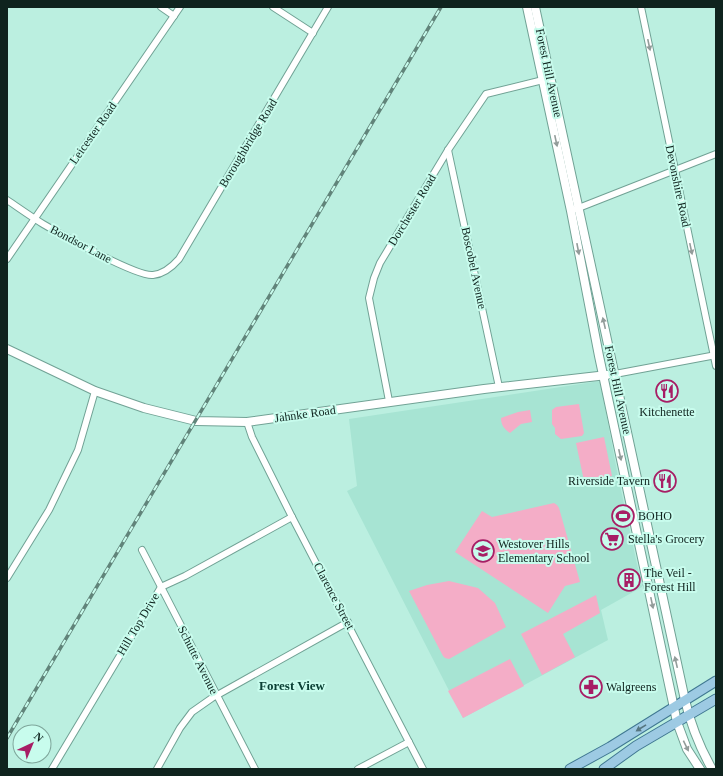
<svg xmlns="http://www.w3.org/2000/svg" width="723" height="776" font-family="'Times New Roman',serif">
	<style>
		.built { fill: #a7e4d3 }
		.green { fill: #f4adc7 }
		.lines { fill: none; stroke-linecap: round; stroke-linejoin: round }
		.street-casing { stroke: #71a295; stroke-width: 8 }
		.secondary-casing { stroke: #71a295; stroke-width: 10 }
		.primary-casing { stroke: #407892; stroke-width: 11 }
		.street { stroke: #fff; stroke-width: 6 }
		.secondary { stroke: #fff; stroke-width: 8 }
		.primary { stroke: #9dcae3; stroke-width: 9 }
		.rail-casing { stroke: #61847a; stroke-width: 3.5 }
		.rail { stroke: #c8fced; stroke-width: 2; stroke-dasharray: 6; stroke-linecap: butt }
		.oneway { fill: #939c9a }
		.oneway2 { fill: #567680 }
		.labels { text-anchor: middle; stroke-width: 4; stroke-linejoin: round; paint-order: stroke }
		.street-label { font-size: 12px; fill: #0f231e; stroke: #c8fced }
		.poi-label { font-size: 12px; fill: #0f231e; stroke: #c8fced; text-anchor: start }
		.neighbourhood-label { font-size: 13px; font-weight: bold; fill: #0b4035; stroke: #c8fced }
	</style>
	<rect width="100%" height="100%" fill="#bbefe0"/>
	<path class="built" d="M600,381L618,476L642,587L601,610L608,640L463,718L347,491L357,486L349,419Z"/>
	<g class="green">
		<path d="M579,404L584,433L582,436L561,439L555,434V428L552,424V410L556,407Z"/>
		<path d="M530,410L532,422L521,424L510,433C504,429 501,425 501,418L518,412Z"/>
		<path d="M604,437L612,476L584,481L576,443Z"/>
		<path d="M554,503L557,505L559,508L580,582L565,586L548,613L455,552L482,511L492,517Z"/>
		<path d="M449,581L478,588L495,603L506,627L449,659L445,658L443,656L409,591L427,585Z"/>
		<path d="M596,595L600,613L563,634L575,657L542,675L521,634Z"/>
		<path d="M510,659L524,686L463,718L448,691Z"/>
	</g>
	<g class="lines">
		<g class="street-casing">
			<g id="street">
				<path d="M161,7L174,16"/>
				<path d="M273,7L313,33"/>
				<path d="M641,7L716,366"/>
				<path d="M448,150L499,387"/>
				<path d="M7,200C19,208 30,216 43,224C60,234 137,277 153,275C164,274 172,267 179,259L328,7"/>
				<path d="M576,209L716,154"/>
				<path d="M7,259L180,7"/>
				<path d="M615,374L716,355"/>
				<path d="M389,401L369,298L374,278L380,263L448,150L486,94L547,79"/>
				<path d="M247,422L252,437L292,517L423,769"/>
				<path d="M142,550L255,769"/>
				<path d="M7,578L49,510L78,450L95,391"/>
				<path d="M52,769L161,587L185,576L292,517"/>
				<path d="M157,769L180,728L192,712L212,698L348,622"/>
				<path d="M358,769L409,742"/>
			</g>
		</g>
		<g class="secondary-casing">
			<g id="secondary">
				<path d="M527,7L571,211L599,356L677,722L687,749L700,769"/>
				<path d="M535,7L685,700C691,726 699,746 712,769"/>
				<path d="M7,349L95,391L144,408L196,421L247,422L484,389L607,375"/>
			</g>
		</g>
		<g class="primary-casing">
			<g id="primary">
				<path d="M570,769L610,747L716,681"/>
				<path d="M604,769L636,746L716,699"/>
			</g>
		</g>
		<use href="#street" class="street"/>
		<use href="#secondary" class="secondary"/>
		<use href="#primary" class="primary"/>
		<g class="rail-casing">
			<path id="rail" d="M7,738L441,7"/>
		</g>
		<use href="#rail" class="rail"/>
	</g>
	<defs><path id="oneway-solid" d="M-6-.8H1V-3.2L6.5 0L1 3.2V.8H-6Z"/></defs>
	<g class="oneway">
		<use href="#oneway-solid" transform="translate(649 45) rotate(78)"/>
		<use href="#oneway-solid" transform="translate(556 141) rotate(78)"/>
		<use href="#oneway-solid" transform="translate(578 249) rotate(79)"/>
		<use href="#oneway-solid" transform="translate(691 249) rotate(78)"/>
		<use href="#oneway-solid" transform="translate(604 323) rotate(-103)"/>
		<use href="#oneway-solid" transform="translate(620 455) rotate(78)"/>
		<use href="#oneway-solid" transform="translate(652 603) rotate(78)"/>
		<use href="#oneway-solid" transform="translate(676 662) rotate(-103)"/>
		<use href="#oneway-solid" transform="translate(686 746) rotate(64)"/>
	</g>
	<use class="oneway2" href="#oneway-solid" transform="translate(641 728) rotate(148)"/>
	<defs>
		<g id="restaurant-ring" transform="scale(1.15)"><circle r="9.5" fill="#c8fced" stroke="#a71e65" stroke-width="1.5"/><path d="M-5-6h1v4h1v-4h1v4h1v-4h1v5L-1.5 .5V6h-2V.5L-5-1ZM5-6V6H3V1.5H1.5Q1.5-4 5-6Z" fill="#a71e65"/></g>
		<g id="stadium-ring" transform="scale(1.15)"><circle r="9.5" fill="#c8fced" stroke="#a71e65" stroke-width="1.5"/><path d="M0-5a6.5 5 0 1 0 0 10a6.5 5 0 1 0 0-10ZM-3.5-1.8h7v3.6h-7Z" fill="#a71e65"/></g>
		<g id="supermarket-ring" transform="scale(1.15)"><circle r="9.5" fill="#c8fced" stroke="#a71e65" stroke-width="1.5"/><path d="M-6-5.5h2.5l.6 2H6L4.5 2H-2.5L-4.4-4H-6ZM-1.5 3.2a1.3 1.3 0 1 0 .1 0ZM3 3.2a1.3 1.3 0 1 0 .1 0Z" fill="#a71e65"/></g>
		<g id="school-ring" transform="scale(1.15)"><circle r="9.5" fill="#c8fced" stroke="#a71e65" stroke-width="1.5"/><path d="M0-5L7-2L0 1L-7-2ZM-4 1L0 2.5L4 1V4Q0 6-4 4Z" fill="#a71e65"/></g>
		<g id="building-ring" transform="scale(1.15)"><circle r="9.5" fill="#c8fced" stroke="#a71e65" stroke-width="1.5"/><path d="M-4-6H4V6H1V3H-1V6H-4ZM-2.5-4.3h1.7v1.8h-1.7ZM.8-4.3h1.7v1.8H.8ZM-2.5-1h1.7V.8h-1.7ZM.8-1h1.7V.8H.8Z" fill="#a71e65"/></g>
		<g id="pharmacy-ring" transform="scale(1.15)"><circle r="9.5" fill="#c8fced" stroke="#a71e65" stroke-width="1.5"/><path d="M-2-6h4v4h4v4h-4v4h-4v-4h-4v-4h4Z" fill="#a71e65"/></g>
	</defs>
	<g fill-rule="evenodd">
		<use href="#restaurant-ring" x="667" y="391"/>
		<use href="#restaurant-ring" x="665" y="481"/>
		<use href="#stadium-ring" x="623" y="516"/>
		<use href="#supermarket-ring" x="612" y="539"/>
		<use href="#school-ring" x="483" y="551"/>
		<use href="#building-ring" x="629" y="580"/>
		<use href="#pharmacy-ring" x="591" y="687"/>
	</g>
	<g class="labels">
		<g class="street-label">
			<text transform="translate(549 73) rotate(78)" y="4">Forest Hill Avenue</text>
			<text transform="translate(93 133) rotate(-55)" y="4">Leicester Road</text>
			<text transform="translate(248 143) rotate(-59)" y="4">Boroughbridge Road</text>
			<text transform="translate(678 186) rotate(78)" y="4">Devonshire Road</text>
			<text transform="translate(412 210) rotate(-59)" y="4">Dorchester Road</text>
			<text transform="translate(81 244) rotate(28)" y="4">Bondsor Lane</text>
			<text transform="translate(474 268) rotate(78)" y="4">Boscobel Avenue</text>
			<text transform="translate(618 390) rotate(78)" y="4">Forest Hill Avenue</text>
			<text transform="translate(305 414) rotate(-8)" y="4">Jahnke Road</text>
			<text transform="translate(334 596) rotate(62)" y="4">Clarence Street</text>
			<text transform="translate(138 624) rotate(-59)" y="4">Hill Top Drive</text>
			<text transform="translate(198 660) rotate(63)" y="4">Schutte Avenue</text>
		</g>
		<g class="poi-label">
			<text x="667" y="416" text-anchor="middle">Kitchenette</text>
			<text x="650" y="485" text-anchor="end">Riverside Tavern</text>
			<text x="638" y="520">BOHO</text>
			<text x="628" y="543">Stella's Grocery</text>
			<text x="498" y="548">Westover Hills<tspan x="498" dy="14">Elementary School</tspan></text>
			<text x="644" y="577">The Veil -<tspan x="644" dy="14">Forest Hill</tspan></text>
			<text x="606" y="691">Walgreens</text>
		</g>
		<g class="neighbourhood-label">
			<text x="292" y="690">Forest View</text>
		</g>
	</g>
	<rect width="723" height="776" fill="none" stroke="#0f231e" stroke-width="16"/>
	<g transform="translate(32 744) rotate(44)"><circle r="19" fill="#c8fced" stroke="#7ea59a"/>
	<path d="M0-3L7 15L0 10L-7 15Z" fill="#a71e65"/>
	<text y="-6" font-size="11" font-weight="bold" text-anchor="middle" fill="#0f231e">N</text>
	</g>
</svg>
